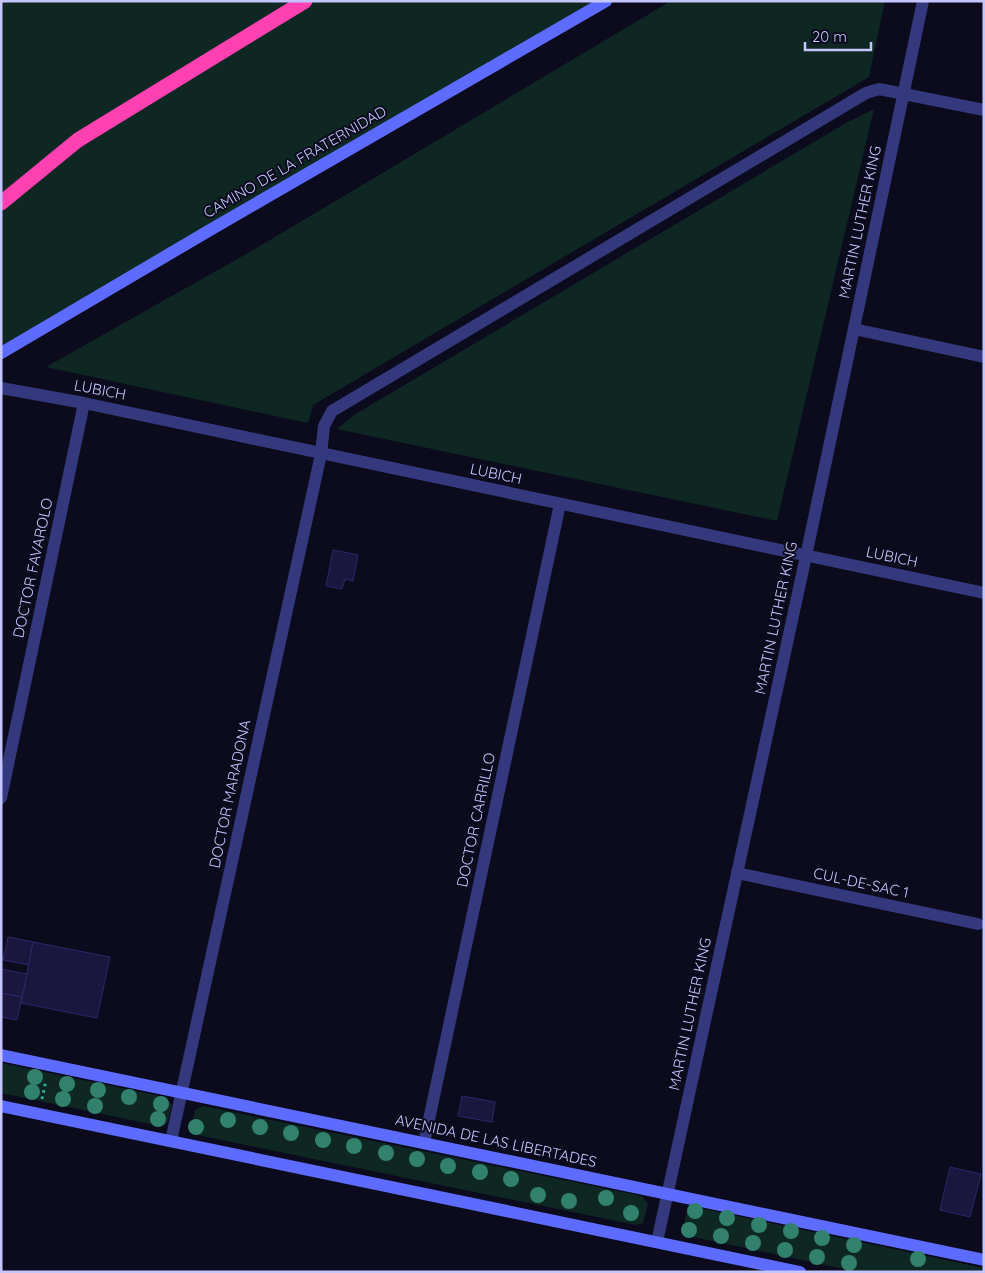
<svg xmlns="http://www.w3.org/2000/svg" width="985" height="1273" font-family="Quicksand,sans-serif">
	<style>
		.green { fill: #0e2723 }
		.building { fill: #1a163e; stroke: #2d276b }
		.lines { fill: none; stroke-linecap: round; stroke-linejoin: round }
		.path { stroke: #29b199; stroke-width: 3; stroke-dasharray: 2.5 4; stroke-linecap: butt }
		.minor { stroke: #34397d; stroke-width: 12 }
		.secondary { stroke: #5d6cff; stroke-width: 12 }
		.motorway { stroke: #ff41b2; stroke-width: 15 }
		.tree { fill: #31816c }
		.labels { text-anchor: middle; stroke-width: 4; stroke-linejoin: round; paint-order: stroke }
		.street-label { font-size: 15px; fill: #c6c6ff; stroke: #0c0b1d }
	</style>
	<rect width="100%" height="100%" fill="#0c0b1d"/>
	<g class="green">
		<path d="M1,1H606L1,353Z"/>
		<path d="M671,1H885L869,77L313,405L308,423L46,367L248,253Z"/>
		<path d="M874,109L777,521L337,429L354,415L846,123Z"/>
		<path d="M1,1063L165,1097L172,1105L167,1124L160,1126L1,1093Z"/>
		<path d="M203,1106L642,1196L648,1204L643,1223L636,1225L197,1135L191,1128L195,1110Z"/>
		<path d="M695,1207L984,1268V1272H858L689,1236L683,1229L687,1211Z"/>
	</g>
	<g class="building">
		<path d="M333,550L358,555L353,581L345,579L342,589L326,586Z"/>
		<path d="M8,937L33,942L29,965L3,960Z"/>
		<path d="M33,942L110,957L97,1018L21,1003Z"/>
		<path d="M1,969L27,974L22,997L1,993Z"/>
		<path d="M1,993L22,997L17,1020L1,1017Z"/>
		<path d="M462,1096L495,1102L492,1122L458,1116Z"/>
		<path d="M950,1167L981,1174L970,1217L940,1210Z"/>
	</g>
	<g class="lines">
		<path class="path" d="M42,1099L46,1080"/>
		<g class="minor">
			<path d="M854,329L984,357"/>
			<path d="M1,388L84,403L984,593"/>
			<path d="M1,798L84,403"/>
			<path d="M737,873L978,924"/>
			<path d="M171,1141L321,454L324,426L332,411L866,93L879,89L984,110"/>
			<path d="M424,1143L560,504"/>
			<path d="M657,1242L806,556L923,1"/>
		</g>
		<g class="secondary">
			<path d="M1,353L210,230L606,1"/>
			<path d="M1,1055L984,1260"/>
			<path d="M1,1106L800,1272"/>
		</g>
		<path class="motorway" d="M1,203L78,140L305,1"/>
	</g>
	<g class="tree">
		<circle cx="35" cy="1077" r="8"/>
		<circle cx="67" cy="1084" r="8"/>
		<circle cx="98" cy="1090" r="8"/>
		<circle cx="32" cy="1092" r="8"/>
		<circle cx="129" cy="1097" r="8"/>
		<circle cx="63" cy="1099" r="8"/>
		<circle cx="161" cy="1104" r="8"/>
		<circle cx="95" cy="1106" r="8"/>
		<circle cx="158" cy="1119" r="8"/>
		<circle cx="228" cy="1120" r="8"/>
		<circle cx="196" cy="1127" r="8"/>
		<circle cx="260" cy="1127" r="8"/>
		<circle cx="291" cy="1133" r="8"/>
		<circle cx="323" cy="1140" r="8"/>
		<circle cx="354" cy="1146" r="8"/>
		<circle cx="386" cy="1153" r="8"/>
		<circle cx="417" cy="1159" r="8"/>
		<circle cx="448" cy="1166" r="8"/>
		<circle cx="480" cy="1172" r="8"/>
		<circle cx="511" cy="1179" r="8"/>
		<circle cx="538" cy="1195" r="8"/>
		<circle cx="606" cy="1198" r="8"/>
		<circle cx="569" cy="1201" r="8"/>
		<circle cx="695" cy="1211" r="8"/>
		<circle cx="631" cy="1213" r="8"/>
		<circle cx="727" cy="1218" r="8"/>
		<circle cx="759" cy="1225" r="8"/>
		<circle cx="689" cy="1230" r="8"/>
		<circle cx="791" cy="1231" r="8"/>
		<circle cx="721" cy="1236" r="8"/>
		<circle cx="822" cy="1238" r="8"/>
		<circle cx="753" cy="1243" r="8"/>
		<circle cx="854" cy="1245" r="8"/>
		<circle cx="785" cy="1250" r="8"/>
		<circle cx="817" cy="1257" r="8"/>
		<circle cx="918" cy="1259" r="8"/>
		<circle cx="849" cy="1263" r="8"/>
	</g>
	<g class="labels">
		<g class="street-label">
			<text transform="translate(295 162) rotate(-30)" y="5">CAMINO DE LA FRATERNIDAD</text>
			<text transform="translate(860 222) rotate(-78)" y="5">MARTIN LUTHER KING</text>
			<text transform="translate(100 390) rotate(11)" y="5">LUBICH</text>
			<text transform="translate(496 474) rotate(12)" y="5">LUBICH</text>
			<text transform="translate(892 557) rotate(12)" y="5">LUBICH</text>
			<text transform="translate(33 568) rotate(-78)" y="5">DOCTOR FAVAROLO</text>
			<text transform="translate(776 618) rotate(-78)" y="5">MARTIN LUTHER KING</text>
			<text transform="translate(230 794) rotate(-78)" y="5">DOCTOR MARADONA</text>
			<text transform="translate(476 820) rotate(-78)" y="5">DOCTOR CARRILLO</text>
			<text transform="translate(861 883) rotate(12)" y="5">CUL-DE-SAC 1</text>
			<text transform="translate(690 1014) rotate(-78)" y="5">MARTIN LUTHER KING</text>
			<text transform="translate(496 1141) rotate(12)" y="5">AVENIDA DE LAS LIBERTADES</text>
		</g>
	</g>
	<rect width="985" height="1273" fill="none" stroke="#c6c6ff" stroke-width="5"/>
	<path d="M805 42v8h66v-8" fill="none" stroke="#c6c6ff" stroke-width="2.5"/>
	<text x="812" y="42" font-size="15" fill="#c6c6ff" stroke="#0c0b1d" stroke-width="4" paint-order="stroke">20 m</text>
</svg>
